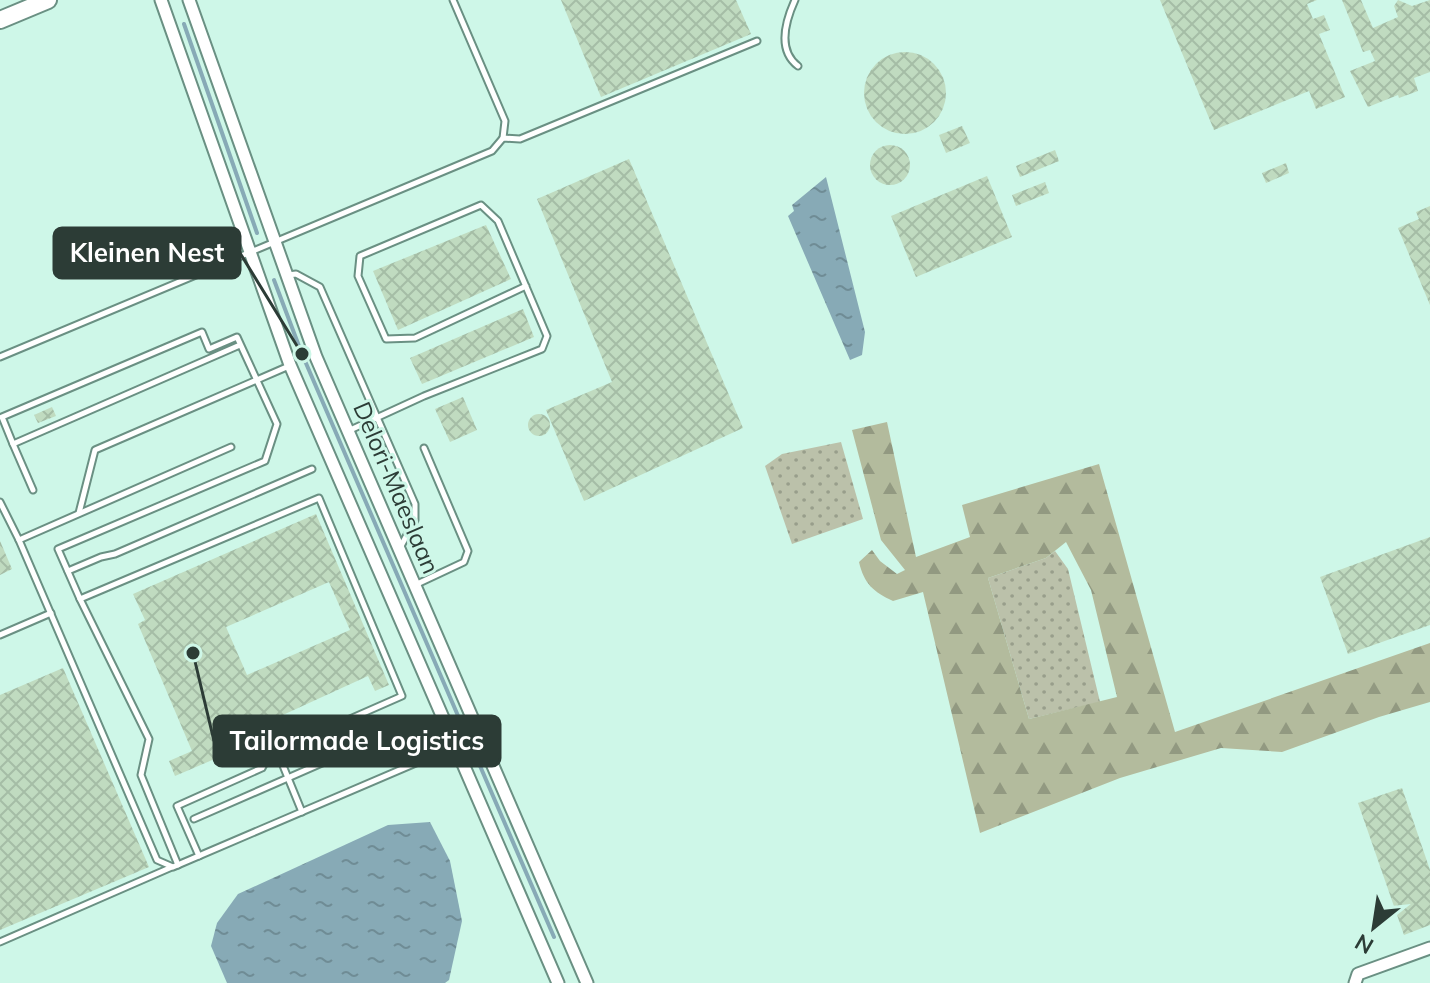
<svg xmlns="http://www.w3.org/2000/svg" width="1430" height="983" font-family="Mulish,sans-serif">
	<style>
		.green { fill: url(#green-dots) }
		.forest { fill: url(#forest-firs); fill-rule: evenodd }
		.water { fill: url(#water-ripples) }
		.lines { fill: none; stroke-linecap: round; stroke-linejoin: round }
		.stream { stroke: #87aab6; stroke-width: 4 }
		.building { fill: url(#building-cross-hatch); fill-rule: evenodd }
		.lane-casing { stroke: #6a9083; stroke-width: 9 }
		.street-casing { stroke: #6a9083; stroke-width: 15 }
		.secondary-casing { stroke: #6a9083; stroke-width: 20 }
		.lane { stroke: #fff; stroke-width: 5 }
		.street { stroke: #fff; stroke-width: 11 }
		.secondary { stroke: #fff; stroke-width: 16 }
		.labels { text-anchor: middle; stroke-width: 6; stroke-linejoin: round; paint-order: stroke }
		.street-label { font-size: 24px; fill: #2c3c36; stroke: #cef7e8 }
		.leader { fill: none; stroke: #2c3c36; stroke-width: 3 }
		.callout-dot { fill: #2c3c36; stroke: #cef7e8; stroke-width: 3 }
		.callout { fill: #2c3c36; stroke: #2c3c36; stroke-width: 3 }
		.callout-label { font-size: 26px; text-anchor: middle; font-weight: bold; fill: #fff }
	</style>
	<defs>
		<pattern id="green-dots" width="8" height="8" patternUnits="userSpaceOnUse" patternTransform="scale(2)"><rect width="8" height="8" fill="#bbc1aa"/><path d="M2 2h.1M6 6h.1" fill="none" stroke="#989e8b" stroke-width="1.8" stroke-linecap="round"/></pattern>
		<pattern id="forest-firs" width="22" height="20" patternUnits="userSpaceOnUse" patternTransform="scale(2)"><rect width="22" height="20" fill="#b3bb9d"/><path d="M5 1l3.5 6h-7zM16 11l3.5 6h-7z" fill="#929981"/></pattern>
		<pattern id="water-ripples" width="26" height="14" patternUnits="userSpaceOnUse" patternTransform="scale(2)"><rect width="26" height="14" fill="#87aab6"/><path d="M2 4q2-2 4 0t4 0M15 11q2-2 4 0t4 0" fill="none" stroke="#6f8c95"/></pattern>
		<pattern id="building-cross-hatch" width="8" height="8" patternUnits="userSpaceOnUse" patternTransform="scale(2)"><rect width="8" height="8" fill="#c0dbc0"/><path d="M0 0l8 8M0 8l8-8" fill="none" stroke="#a5bda6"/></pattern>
	</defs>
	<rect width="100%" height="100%" fill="#cef7e8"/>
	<g class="green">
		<path d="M841,442L863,519L792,544L765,466L782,454Z"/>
		<path d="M1055,551L1068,569L1100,702L1029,719L988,578L1046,558Z"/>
	</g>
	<path class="forest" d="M887,422L916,557L970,537L962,505L1099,464L1175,732L1430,643V702L1379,717L1282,752L1221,748L1120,778L980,833L923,592L893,601C874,592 864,584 859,562L872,550L880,561L897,574L905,570L881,540L852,430ZM1066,542L1091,590L1117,697L1029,719L988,578L1046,558Z"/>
	<g class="water">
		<path d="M826,177L865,332L862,355L850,360L788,216L794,211L792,205Z"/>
		<path d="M430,822L450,861L462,921L449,980L445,983H227L211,946L217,923L238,894L388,825Z"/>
	</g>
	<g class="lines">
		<g class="stream">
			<path d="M184,24L257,233"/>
			<path d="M274,280L302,354L462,725"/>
			<path d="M474,752L554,937"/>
		</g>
	</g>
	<g class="building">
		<path d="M561,0H736L751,34L601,97Z"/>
		<path d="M1160,0H1317L1307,4L1313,19L1324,15L1330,30L1319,34L1345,97L1316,109L1309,91L1214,130Z"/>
		<path d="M1342,0H1361L1373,28L1398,17L1394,6L1398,0L1412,6L1430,0V72L1414,78L1418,91L1399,98L1398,95L1368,107L1350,71L1375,61L1370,50L1363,52Z"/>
		<circle cx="905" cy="93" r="41"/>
		<path d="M962,126L970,143L946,153L939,135Z"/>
		<circle cx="890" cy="165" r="20"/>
		<path d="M1055,150L1059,161L1020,177L1016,166Z"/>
		<path d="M629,159L743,428L584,501L546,410L612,382L537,199Z"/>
		<path d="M1286,163L1289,173L1266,183L1262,173Z"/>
		<path d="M987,176L1012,237L916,277L891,216Z"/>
		<path d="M1045,182L1049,193L1016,206L1012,195Z"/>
		<path d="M1430,206V305L1398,228L1419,219L1416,212Z"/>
		<path d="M486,225L511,279L398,330L373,271Z"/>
		<path d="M523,309L534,337L422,384L410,358Z"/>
		<path d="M463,397L477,430L450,442L435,409Z"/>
		<path d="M52,407L56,416L38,423L34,415Z"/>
		<circle cx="539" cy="425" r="11"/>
		<path d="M316,514L389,685L375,691L368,676L261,725L266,737L175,776L169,761L192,751L138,624L145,620L133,594ZM329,582L350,630L247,675L226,627Z"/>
		<path d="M1430,537V625L1348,654L1320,577Z"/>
		<path d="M0,541L12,569L0,575Z"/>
		<path d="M63,668L149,867L0,930V695Z"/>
		<path d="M1402,788L1430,870V925L1404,935L1358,803Z"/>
	</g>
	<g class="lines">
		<g class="lane-casing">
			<g id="lane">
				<path d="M453,0L505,121L503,138"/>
				<path d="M795,0C785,22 777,50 798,66"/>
				<path d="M288,275L296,274L320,287L415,504V520L401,546"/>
				<path d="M240,345L13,444L2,417L202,332L209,349L237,337L277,424L265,461L58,549L80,599L319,498L402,696L277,751L302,812"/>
				<path d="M0,357L492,151L503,138L520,139L757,41"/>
				<path d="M348,431L424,396L542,349L547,336L498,221L481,205L360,256L358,276L386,339L415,338L526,286"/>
				<path d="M13,444L33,490"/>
				<path d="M231,447L19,540L157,860L173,867L479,736"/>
				<path d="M0,502L19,540"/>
				<path d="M79,513L95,450L289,366"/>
				<path d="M68,571L101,557L115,554L312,469"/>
				<path d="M415,585L464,562L468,551L424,448"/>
				<path d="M80,599L149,739L141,775L178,865"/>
				<path d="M0,635L51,613"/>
				<path d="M194,819L418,721"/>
				<path d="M199,856L177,806L262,768L269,755L277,751"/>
				<path d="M0,942L172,867"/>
			</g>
		</g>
		<g class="street-casing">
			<g id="street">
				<path d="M161,0L290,365L558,983"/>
				<path d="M189,0L316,357L587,983"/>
				<path d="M1355,983L1358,974L1430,948"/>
			</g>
		</g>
		<g class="secondary-casing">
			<path id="secondary" d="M0,20L48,0"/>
		</g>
		<use href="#lane" class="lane"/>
		<use href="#street" class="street"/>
		<use href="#secondary" class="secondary"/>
	</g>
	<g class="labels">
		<g class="street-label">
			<text transform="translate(396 488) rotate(67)" y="8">Delori-Maeslaan</text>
		</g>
	</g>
	<path class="leader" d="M302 354L240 253M193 653L214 741"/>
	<g class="callout-dot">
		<circle cx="302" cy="354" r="8"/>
		<circle cx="193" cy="653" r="8"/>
	</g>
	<g class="callout">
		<rect x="54" y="228" width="186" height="50" rx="8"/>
		<rect x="214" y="716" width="286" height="50" rx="8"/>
	</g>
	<g class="callout-label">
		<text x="147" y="262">Kleinen Nest</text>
		<text x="357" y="750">Tailormade Logistics</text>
	</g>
	<g transform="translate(1374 927) rotate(210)" stroke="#cef7e8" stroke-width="6" paint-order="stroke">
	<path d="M0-6L14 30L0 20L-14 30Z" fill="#2c3c36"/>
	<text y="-12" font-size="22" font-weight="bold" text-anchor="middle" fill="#2c3c36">N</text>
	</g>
</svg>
